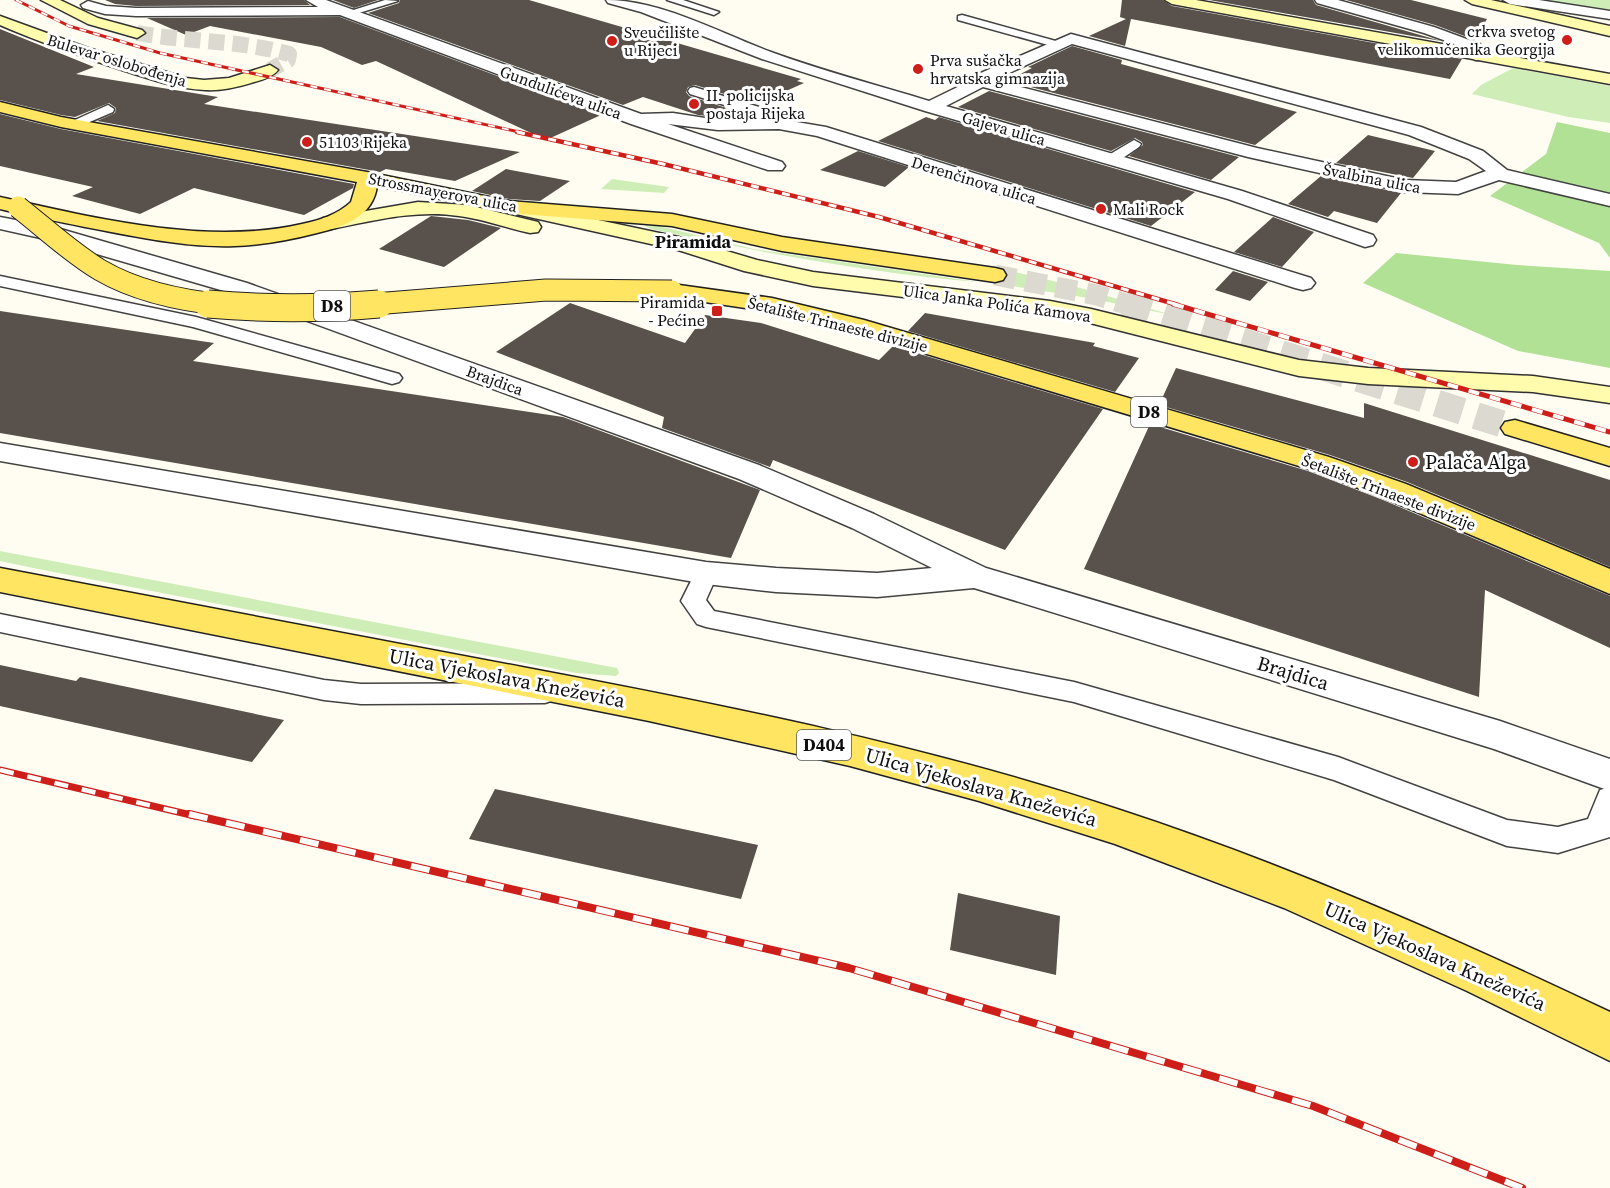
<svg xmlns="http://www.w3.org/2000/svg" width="1610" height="1188" font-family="'Source Serif 4',serif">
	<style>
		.green { fill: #cfeeb7 }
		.forest { fill: #b1e194 }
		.building { fill: #59514b }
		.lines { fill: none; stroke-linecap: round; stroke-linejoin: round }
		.secondary-tunnel { stroke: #dbd9d0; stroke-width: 16; stroke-dasharray: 16 8; stroke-linecap: butt }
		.primary-tunnel-far1 { stroke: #dbd9d0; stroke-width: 21; stroke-dasharray: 21 10; stroke-linecap: butt }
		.primary-tunnel { stroke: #dbd9d0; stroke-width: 27; stroke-dasharray: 27 14; stroke-linecap: butt }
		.lane-casing { stroke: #424242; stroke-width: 3 }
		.street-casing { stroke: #424242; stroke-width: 3 }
		.secondary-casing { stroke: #313131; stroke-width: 3 }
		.primary-casing { stroke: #202020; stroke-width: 3 }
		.lane { fill: #fff; fill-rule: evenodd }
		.street { fill: #fff; fill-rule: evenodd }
		.secondary { fill: #fffcad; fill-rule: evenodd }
		.primary { fill: #ffe562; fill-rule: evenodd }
		.rail-far4-casing { stroke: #ce1e19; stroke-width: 3 }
		.rail-far3-casing { stroke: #ce1e19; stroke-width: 4.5 }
		.rail-far2-casing { stroke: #ce1e19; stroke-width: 5 }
		.rail-far1-casing { stroke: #ce1e19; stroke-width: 7 }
		.rail-casing { stroke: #ce1e19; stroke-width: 8 }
		.rail-far4 { stroke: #fff; stroke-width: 2; stroke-dasharray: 7; stroke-linecap: butt }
		.rail-far3 { stroke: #fff; stroke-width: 3; stroke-dasharray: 8; stroke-linecap: butt }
		.rail-far2 { stroke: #fff; stroke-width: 4; stroke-dasharray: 11; stroke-linecap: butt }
		.rail-far1 { stroke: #fff; stroke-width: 4.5; stroke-dasharray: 14; stroke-linecap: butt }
		.rail { stroke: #fff; stroke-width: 6; stroke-dasharray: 19; stroke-linecap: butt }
		.primary-bridge-far1-casing { stroke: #202020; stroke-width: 23; stroke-linecap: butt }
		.primary-bridge-casing { stroke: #202020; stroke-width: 29; stroke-linecap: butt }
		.primary-bridge-far1 { stroke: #ffe562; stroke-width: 21 }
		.primary-bridge { stroke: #ffe562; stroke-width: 27 }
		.poi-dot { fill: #ce1e19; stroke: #fff; stroke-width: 2 }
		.labels { text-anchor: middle; stroke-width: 6; stroke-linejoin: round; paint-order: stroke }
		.far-poi-label { font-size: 16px; fill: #0f0f0f; stroke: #fff; text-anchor: start }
		.far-street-label { font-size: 16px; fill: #0f0f0f; stroke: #fff }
		.far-neighbourhood-label { font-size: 18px; font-weight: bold; fill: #0f0f0f; stroke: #fff }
		.shield { fill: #fff; stroke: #575757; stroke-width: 1.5 }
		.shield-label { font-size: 18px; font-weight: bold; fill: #0f0f0f }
		.poi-label { font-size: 20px; fill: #0f0f0f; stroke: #fff; text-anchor: start }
		.street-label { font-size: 20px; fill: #0f0f0f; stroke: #fff }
	</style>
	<rect width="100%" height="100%" fill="#fffdf2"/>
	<g class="green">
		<path d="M1520,0H1610V13Z"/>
		<path d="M1513,68L1610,86V123L1568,117L1472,94L1481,85Z"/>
		<path d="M612,179L669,187L664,193L601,189Z"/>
		<path d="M644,225L659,226L754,249L978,282C867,273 760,252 651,229Z"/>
		<path d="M1002,269L1070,285L1172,315L1088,298L993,283Z"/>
		<path d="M0,551L617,668L619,673L616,676L576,673L38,569L0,561Z"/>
	</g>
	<g class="forest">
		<path d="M1557,122L1610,133V258L1599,243L1490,196L1546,154Z"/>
		<path d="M1396,253L1517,265L1610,271V368L1518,351L1363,283Z"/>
	</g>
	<g class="building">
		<path d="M105,0H304L310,5L136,6L115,4Z"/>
		<path d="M333,0H378L354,8Z"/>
		<path d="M400,0H529L801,79L797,81L804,83L757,104L695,85L688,87L686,92L689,96L739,112L728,118L698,115L643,97L623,105L368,13L399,3Z"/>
		<path d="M1122,0H1163L1172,6L1462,59L1450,79L1131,19L1125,46L1089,36L1126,19L1120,17Z"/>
		<path d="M1209,0H1313L1316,5L1441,41Z"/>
		<path d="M1346,0H1411L1487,19L1475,40L1435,25Z"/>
		<path d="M340,17L601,115L546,140L376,61L362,65L321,47L210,26L186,35L147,18Z"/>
		<path d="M0,29L94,67L76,74L218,97L204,104L520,152L455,181L386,169L380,172L97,121L115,113L116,108L109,103L75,117L61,115L0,100Z"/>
		<path d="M1072,46L1122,60L1121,64L1297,112L1255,145L1007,81L1032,68L1028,67Z"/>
		<path d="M989,91L1239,157L1211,180L1129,156L1143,145L1142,142L1135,138L1111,151L958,107Z"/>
		<path d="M0,114L61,129L354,184L353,188L304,215L194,188L140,214L72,196L93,187L0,166Z"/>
		<path d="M926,117L935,120L939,117L1195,192L1151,226L878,141Z"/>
		<path d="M1368,135L1435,151L1413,178L1336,163Z"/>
		<path d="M858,151L909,167L885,187L820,170Z"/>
		<path d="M506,169L570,181L540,201L509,199L472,191Z"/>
		<path d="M1321,176L1401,193L1377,223L1334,211L1328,217L1288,204Z"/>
		<path d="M431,216L468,220L501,228L444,267L379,249Z"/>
		<path d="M1273,217L1314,232L1282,267L1234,252Z"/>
		<path d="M1233,271L1268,282L1250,301L1215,290Z"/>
		<path d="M570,303L685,343L705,315L761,323L879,360L893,346L1103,409L1005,550L773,460L770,467L662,428L664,417L496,352Z"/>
		<path d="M0,311L214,343L193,361L563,417L760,490L731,558L0,433Z"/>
		<path d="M925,313L1095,343L1093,346L1139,358L1115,392L908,331Z"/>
		<path d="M1176,368L1364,418V403L1610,480V567L1407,482L1330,455L1159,405Z"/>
		<path d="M1150,424L1308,471L1383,500L1610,596V648L1485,590L1479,697L1084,569Z"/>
		<path d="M0,665L76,681L80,677L284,720L252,762L0,706Z"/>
		<path d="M495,789L758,845L741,899L469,839Z"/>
		<path d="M958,893L1060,916L1056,975L950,950Z"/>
	</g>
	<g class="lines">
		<path class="secondary-tunnel" d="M137,33C187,42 240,40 289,54L288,60L270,70"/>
		<path class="primary-tunnel-far1" d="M995,275L1097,295L1129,305"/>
		<path class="primary-tunnel" d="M1124,304L1515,428"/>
		<g class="lane-casing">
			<g id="lane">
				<path d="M385,0L398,1L349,16L344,13Z"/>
				<path d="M667,0H683L719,12L714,15Z"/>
				<path d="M962,15L1063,43L1065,45L1059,48L958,20V16Z"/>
				<path d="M694,87L759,107L786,124L784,127H774L749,113L690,94L688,91L690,88Z"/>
				<path d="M108,105L114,109L113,112L78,127L73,128L66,124Z"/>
				<path d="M1134,140L1141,144L1139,147L1117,162H1107L1105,159L1107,156Z"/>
				<path d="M0,276L196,317L399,374L402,378L399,382L392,384L193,327L0,286Z"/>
				<path d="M706,565L714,567L718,573L706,600L714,611L1074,682L1338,757L1507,820L1558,827L1588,819L1600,790L1610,787V837L1558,853L1507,846L1334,780L1074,702L706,627L697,624L681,601L698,567Z"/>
				<path d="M0,614L324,680L361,684L545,683L554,686L558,693L554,700L545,703L361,704L324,700L0,632Z"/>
			</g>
		</g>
		<g class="street-casing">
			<g id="street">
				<path d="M306,0H326L641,114L673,113L718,120L779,119L826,127L1311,278L1315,283L1311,288L1303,290L1295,288L817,136L779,129L718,130L668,124L782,162L785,166L782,170H768L631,124L340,15L136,16L105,14L83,8L81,5L88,1L106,6L136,8L318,7Z"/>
				<path d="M606,0C661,0 720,33 771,52C823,71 877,85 929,101L974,79L976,75L1071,34L1421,127L1483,151L1507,170L1610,194V206L1499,180L1458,194L1405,192L1248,157L983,87L946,106L1242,191L1373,235L1376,240L1373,245L1365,247L1228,199L925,111L762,59L641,12L608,3ZM1072,44L1409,135L1469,159L1486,171L1456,182L1405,180L1257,148L994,80Z"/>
				<path d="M1315,0H1338L1434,27L1480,44L1489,57L1487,60H1475L1468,50L1460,46L1424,33L1317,3Z"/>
				<path d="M1503,0H1539L1610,11V19L1510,4Z"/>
				<path d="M0,217L57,228L247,283L759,465L874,514L986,568L1500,721L1610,759V791L1494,749L974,588L877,597L776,592L706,584L0,461V443L706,562L776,568L877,573L932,568L852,528L739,479L231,293L45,239L0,229Z"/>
			</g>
		</g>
		<g class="secondary-casing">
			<g id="secondary">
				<path d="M41,0H60L98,18L142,30L145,33L137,38L88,24Z"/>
				<path d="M1165,0H1196L1610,74V84L1172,4Z"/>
				<path d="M1465,0H1491L1610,26V36L1472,4Z"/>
				<path d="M0,16L88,48L186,78L204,80L229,78L270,65L278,70C273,77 262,80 254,82C238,87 222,91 205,90C177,89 151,79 125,71C83,57 41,43 0,25Z"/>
				<path d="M509,201L683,238L757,260L813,272L1050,301L1091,309L1299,360L1368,368L1533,376L1610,387V403L1533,392L1368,384L1299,376L1090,323L1050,315L813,286L744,271L678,250L502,211L499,207L502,203Z"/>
				<path d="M418,202L468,205L538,222L541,227L538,232L530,233C506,228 483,219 459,216C416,209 372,221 331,229L323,228L320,223L323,218L331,217Z"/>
			</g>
		</g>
		<g class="primary-casing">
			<g id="primary">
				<path d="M0,102L61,117L367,172L509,201L672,214L782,237L995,268L1003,270L1006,275L1003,280L995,282L782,251L672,226L509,213L377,186C373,217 343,227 317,233C290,240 263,245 235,246C185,248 134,236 85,227C57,221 28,216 0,209V197C94,218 207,246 302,224C320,220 337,215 351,202L357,182L61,127L0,112Z"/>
				<path d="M672,284L772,298L864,320L1329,457L1406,484L1610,569V594L1384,498L1309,469L847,330L772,312L664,296L660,291L664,286Z"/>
				<path d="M1515,420L1610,448V466L1505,434L1501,428L1505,422Z"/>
				<path d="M0,568C174,601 348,634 522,667C723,705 925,745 1120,810C1288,865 1450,936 1610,1012V1061L1467,991L1284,908L1115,844L979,801L850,766L649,721L0,592Z"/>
			</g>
		</g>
		<use href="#lane" class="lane"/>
		<use href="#street" class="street"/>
		<use href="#secondary" class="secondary"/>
		<use href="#primary" class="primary"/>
		<g class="rail-far4-casing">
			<path id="rail-far4" d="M16,0L69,26L160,53L524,133"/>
		</g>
		<g class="rail-far3-casing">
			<path id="rail-far3" d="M517,132L663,164L879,217L1178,305"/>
		</g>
		<g class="rail-far2-casing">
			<path id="rail-far2" d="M1173,304L1610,432"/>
		</g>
		<g class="rail-far1-casing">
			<path id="rail-far1" d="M0,770L195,816"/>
		</g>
		<g class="rail-casing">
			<path id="rail" d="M189,814L849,968L1313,1106L1522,1188"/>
		</g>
		<use href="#rail-far4" class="rail-far4"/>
		<use href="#rail-far3" class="rail-far3"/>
		<use href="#rail-far2" class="rail-far2"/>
		<use href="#rail-far1" class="rail-far1"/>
		<use href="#rail" class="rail"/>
		<g class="primary-bridge-far1-casing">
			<g id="primary-bridge-far1">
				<path d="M18,207C45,228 70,252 100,270C136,291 183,301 225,305"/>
				<path d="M362,305L546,290L672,291"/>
			</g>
		</g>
		<g class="primary-bridge-casing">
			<path id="primary-bridge" d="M208,304C265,309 321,309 379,304"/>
		</g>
		<use href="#primary-bridge-far1" class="primary-bridge-far1"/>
		<use href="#primary-bridge" class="primary-bridge"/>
	</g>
	<g class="poi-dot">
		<circle cx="1567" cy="40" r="6"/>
		<circle cx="612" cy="41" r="6"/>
		<circle cx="918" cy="69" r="6"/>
		<circle cx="694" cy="104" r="6"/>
		<circle cx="307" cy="142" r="6"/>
		<circle cx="1101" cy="209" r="6"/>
		<rect x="711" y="305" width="12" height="12" rx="3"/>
		<circle cx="1413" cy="462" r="6"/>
	</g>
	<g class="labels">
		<g class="far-poi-label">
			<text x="1555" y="37" text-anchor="end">crkva svetog<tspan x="1555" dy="18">velikomučenika Georgija</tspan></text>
			<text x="624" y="38">Sveučilište<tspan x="624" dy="18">u Rijeci</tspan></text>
			<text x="930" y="66">Prva sušačka<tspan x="930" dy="18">hrvatska gimnazija</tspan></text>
			<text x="706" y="101">II. policijska<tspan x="706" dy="18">postaja Rijeka</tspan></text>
			<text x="319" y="148">51103 Rijeka</text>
			<text x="1113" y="215">Mali Rock</text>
			<text x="705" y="308" text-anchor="end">Piramida<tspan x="705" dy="18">- Pećine</tspan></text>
		</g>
		<g class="far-street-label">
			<text transform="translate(117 60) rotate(17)" y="6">Bulevar oslobođenja</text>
			<text transform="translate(561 92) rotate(20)" y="6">Gundulićeva ulica</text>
			<text transform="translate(1004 128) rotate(16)" y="6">Gajeva ulica</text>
			<text transform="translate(1372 178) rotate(11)" y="6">Švalbina ulica</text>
			<text transform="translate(974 180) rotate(17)" y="6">Derenčinova ulica</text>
			<text transform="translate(443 192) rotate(11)" y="6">Strossmayerova ulica</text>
			<text transform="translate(997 303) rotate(8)" y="6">Ulica Janka Polića Kamova</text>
			<text transform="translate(838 324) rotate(14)" y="6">Šetalište Trinaeste divizije</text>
			<text transform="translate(495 380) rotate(20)" y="6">Brajdica</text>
			<text transform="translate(1389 492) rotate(21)" y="6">Šetalište Trinaeste divizije</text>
		</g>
		<g class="far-neighbourhood-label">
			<text x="693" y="248">Piramida</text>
		</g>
		<g class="shield">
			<rect x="314" y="291" width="36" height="30" rx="4.5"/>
			<rect x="1131" y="397" width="36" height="30" rx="4.5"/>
			<rect x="797" y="730" width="54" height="30" rx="4.5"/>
		</g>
		<g class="shield-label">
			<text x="332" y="312">D8</text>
			<text x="1149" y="418">D8</text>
			<text x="824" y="751">D404</text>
		</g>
		<g class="poi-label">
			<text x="1425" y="469">Palača Alga</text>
		</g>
		<g class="street-label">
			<text transform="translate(1293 673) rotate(17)" y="7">Brajdica</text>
			<text transform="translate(507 678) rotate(11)" y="7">Ulica Vjekoslava Kneževića</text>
			<text transform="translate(981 787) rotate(16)" y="7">Ulica Vjekoslava Kneževića</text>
			<text transform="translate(1435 956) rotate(24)" y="7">Ulica Vjekoslava Kneževića</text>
		</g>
	</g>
</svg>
